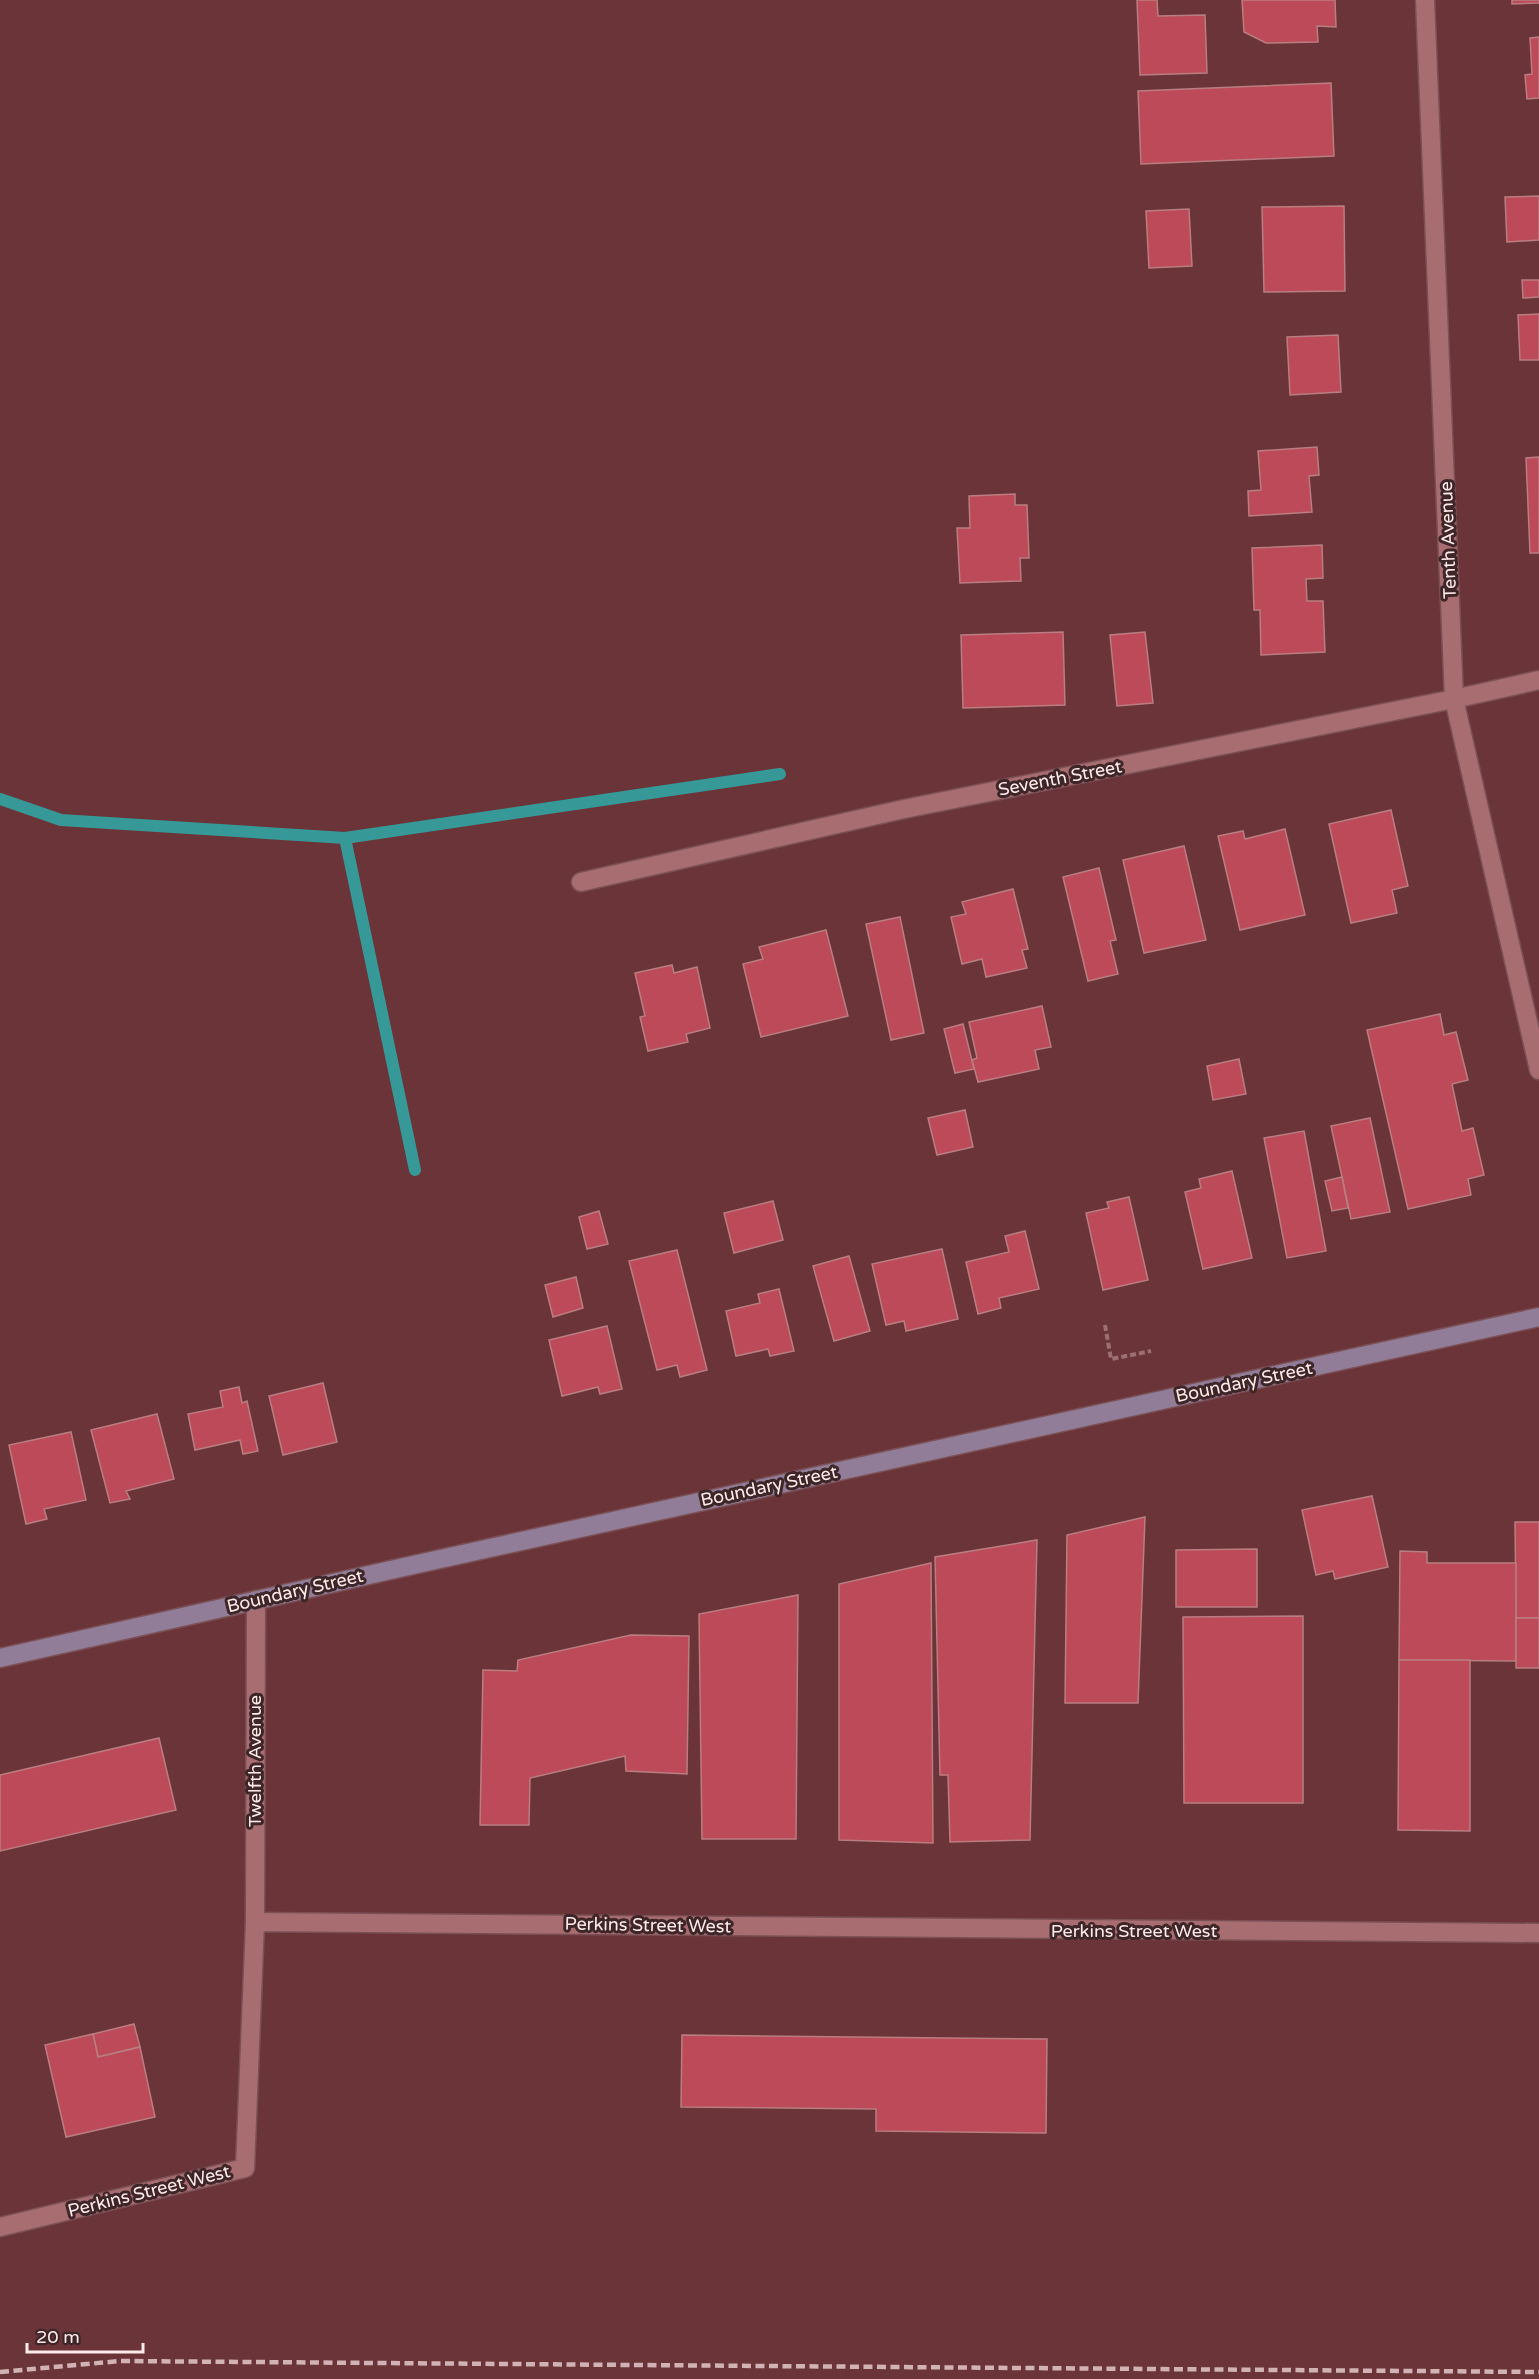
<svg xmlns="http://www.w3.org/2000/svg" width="1539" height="2379" font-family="'Varela Round',sans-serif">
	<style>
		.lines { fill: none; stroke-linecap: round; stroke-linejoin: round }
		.stream { stroke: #379898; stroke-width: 12 }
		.building { fill: #bc4a58; stroke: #ba7d81; stroke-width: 1.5 }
		.minor-casing { stroke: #7b5055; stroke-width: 21 }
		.secondary-casing { stroke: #7b5055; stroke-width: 21 }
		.path { stroke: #9b6f73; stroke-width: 4; stroke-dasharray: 6 3; stroke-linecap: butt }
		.minor { stroke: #a86d70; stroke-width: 18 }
		.secondary { stroke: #927d99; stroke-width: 18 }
		.rail { stroke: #d2b3b5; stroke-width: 4.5; stroke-dasharray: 9 4.5; stroke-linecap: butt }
		.labels { text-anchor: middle; stroke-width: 6; stroke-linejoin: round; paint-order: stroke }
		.street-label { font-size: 18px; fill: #ffeaea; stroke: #3e2527 }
	</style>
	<rect width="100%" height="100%" fill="#6a3439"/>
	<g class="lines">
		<g class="stream">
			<path d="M0,799L61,820L345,838L780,774"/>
			<path d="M345,838L415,1170"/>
		</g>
	</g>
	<g class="building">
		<path d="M1137,0H1157L1158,16L1205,15L1207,73L1140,75Z"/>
		<path d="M1242,0H1335L1336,27L1317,26L1318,42L1266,43L1244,32Z"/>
		<path d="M1512,0H1539V3L1512,4Z"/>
		<path d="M1539,37V98L1527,99L1525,75L1532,74L1530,38Z"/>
		<path d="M1331,83L1334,156L1141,164L1138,91Z"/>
		<path d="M1539,196V240L1507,242L1505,197Z"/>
		<path d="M1344,206L1345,291L1264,292L1262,207Z"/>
		<path d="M1189,209L1192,266L1149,268L1146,211Z"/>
		<path d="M1522,280H1539V297L1523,298Z"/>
		<path d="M1539,314V360H1520L1518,315Z"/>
		<path d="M1338,335L1341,392L1290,395L1287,337Z"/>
		<path d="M1317,447L1319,475L1309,476L1312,512L1249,516L1248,491L1261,490L1258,451Z"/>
		<path d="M1539,457V553H1530L1526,458Z"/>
		<path d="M1015,494V505H1027L1029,558H1020L1021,581L960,583L957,528H970L969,496Z"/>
		<path d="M1322,545L1323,578L1306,579L1307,601H1323L1325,652L1261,655L1260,610H1254L1252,548Z"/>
		<path d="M1063,632L1065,705L963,708L961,635Z"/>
		<path d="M1145,632L1153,703L1117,706L1110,635Z"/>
		<path d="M1391,810L1408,886L1392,890L1397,913L1351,923L1329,824Z"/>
		<path d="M1285,829L1305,915L1240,930L1218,836L1243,831L1245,839Z"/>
		<path d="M1184,846L1206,940L1144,953L1123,860Z"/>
		<path d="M1099,868L1116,940L1110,941L1118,974L1088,981L1063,877Z"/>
		<path d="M1013,889L1028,949L1022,950L1027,968L986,977L982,959L962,964L951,917L966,914L962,902Z"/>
		<path d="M900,917L924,1033L891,1040L866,924Z"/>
		<path d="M826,930L848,1016L761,1037L743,964L763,959L759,947Z"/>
		<path d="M672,965L674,973L697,967L710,1028L686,1034L688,1042L648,1051L640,1017L645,1016L635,973Z"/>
		<path d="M1042,1006L1051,1047L1035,1050L1039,1069L978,1082L972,1060L977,1058L969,1022Z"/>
		<path d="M1440,1014L1444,1035L1456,1032L1468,1080L1452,1084L1462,1131L1473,1128L1484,1175L1468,1179L1471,1195L1408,1209L1367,1030Z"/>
		<path d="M963,1024L974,1069L955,1073L944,1029Z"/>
		<path d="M1239,1059L1246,1094L1213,1100L1207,1066Z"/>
		<path d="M965,1110L973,1147L937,1155L928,1118Z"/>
		<path d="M1370,1118L1390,1212L1351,1219L1331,1126Z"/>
		<path d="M1304,1131L1326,1251L1287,1258L1264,1138Z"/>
		<path d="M1232,1171L1252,1258L1203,1269L1185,1192L1201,1188L1199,1179Z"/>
		<path d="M1342,1177L1348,1208L1332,1211L1325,1181Z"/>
		<path d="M1129,1197L1148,1280L1103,1290L1086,1213L1109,1208L1107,1202Z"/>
		<path d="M773,1201L783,1240L734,1253L724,1213Z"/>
		<path d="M599,1211L608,1244L587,1249L579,1217Z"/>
		<path d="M1025,1231L1039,1289L999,1298L1001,1308L978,1314L966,1262L1009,1252L1005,1236Z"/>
		<path d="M942,1249L958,1319L906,1331L904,1321L886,1325L872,1264Z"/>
		<path d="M677,1250L707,1370L680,1377L677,1365L657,1370L629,1261Z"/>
		<path d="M849,1256L870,1331L834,1341L813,1266Z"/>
		<path d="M576,1277L583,1308L553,1317L545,1285Z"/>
		<path d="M779,1289L794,1351L770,1356L768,1349L736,1356L726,1311L760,1303L758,1294Z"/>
		<path d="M607,1326L622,1389L600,1394L598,1387L562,1396L549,1340Z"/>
		<path d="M323,1383L337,1442L283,1455L269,1396Z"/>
		<path d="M239,1387L242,1403L247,1401L258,1451L243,1454L240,1440L195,1450L188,1414L223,1407L220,1391Z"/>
		<path d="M157,1414L174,1479L126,1491L130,1499L110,1503L91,1430Z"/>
		<path d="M71,1432L86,1500L44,1509L47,1519L26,1524L9,1445Z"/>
		<path d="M1372,1496L1388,1567L1335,1579L1333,1571L1316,1575L1302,1510Z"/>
		<path d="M1145,1517L1138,1703H1065L1067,1535Z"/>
		<path d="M1515,1522H1539V1618H1516Z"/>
		<path d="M1037,1540L1030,1840L950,1842L948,1775H940L935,1557Z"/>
		<path d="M1257,1549V1607H1176V1550Z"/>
		<path d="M1400,1551L1427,1552V1563H1516V1661L1399,1660Z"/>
		<path d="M931,1563L933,1843L839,1840V1584Z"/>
		<path d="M798,1595L796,1839H702L699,1614Z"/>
		<path d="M1303,1616V1803H1184L1183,1617Z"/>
		<rect x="1516" y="1618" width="23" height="50"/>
		<path d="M631,1635L689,1636L687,1774L626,1771L625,1756L530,1778L529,1825H480L483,1670L517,1671L518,1660Z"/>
		<path d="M1399,1660H1470V1831L1398,1830Z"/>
		<path d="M159,1738L176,1810L0,1851V1775Z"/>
		<path d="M134,2024L140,2047L98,2057L93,2034Z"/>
		<path d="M93,2034L98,2057L140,2047L155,2117L66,2137L45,2045Z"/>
		<path d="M682,2035L1047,2039L1046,2133L876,2131V2109L681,2107Z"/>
	</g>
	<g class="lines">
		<g class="minor-casing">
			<g id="minor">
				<path d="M1425,0L1454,699L1539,1070"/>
				<path d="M581,882L904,809L1454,699L1539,680"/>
				<path d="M255,1922L256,1600"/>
				<path d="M0,2227L245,2168L255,1922L1539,1933"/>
			</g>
		</g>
		<g class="secondary-casing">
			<path id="secondary" d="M0,1658L422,1563L1539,1317"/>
		</g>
		<path class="path" d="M1105,1325L1111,1359L1151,1351"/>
		<use href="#minor" class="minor"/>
		<use href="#secondary" class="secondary"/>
		<path class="rail" d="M0,2372L120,2361L1539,2372"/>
	</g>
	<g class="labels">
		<g class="street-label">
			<text transform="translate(1448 540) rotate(-92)" y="6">Tenth Avenue</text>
			<text transform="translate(1060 778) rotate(-11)" y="6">Seventh Street</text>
			<text transform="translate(1244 1382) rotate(-12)" y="6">Boundary Street</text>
			<text transform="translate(769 1486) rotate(-12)" y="6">Boundary Street</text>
			<text transform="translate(295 1591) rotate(-13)" y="6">Boundary Street</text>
			<text transform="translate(255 1761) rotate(-90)" y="6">Twelfth Avenue</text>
			<text transform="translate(648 1925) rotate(1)" y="6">Perkins Street West</text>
			<text x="1134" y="1937">Perkins Street West</text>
			<text transform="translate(149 2191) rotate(-14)" y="6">Perkins Street West</text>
		</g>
	</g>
	<path d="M27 2343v9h116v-9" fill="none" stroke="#ffeaea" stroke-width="3"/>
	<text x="36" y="2343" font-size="18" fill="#ffeaea" stroke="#3e2527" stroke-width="4.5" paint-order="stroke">20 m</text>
</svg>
